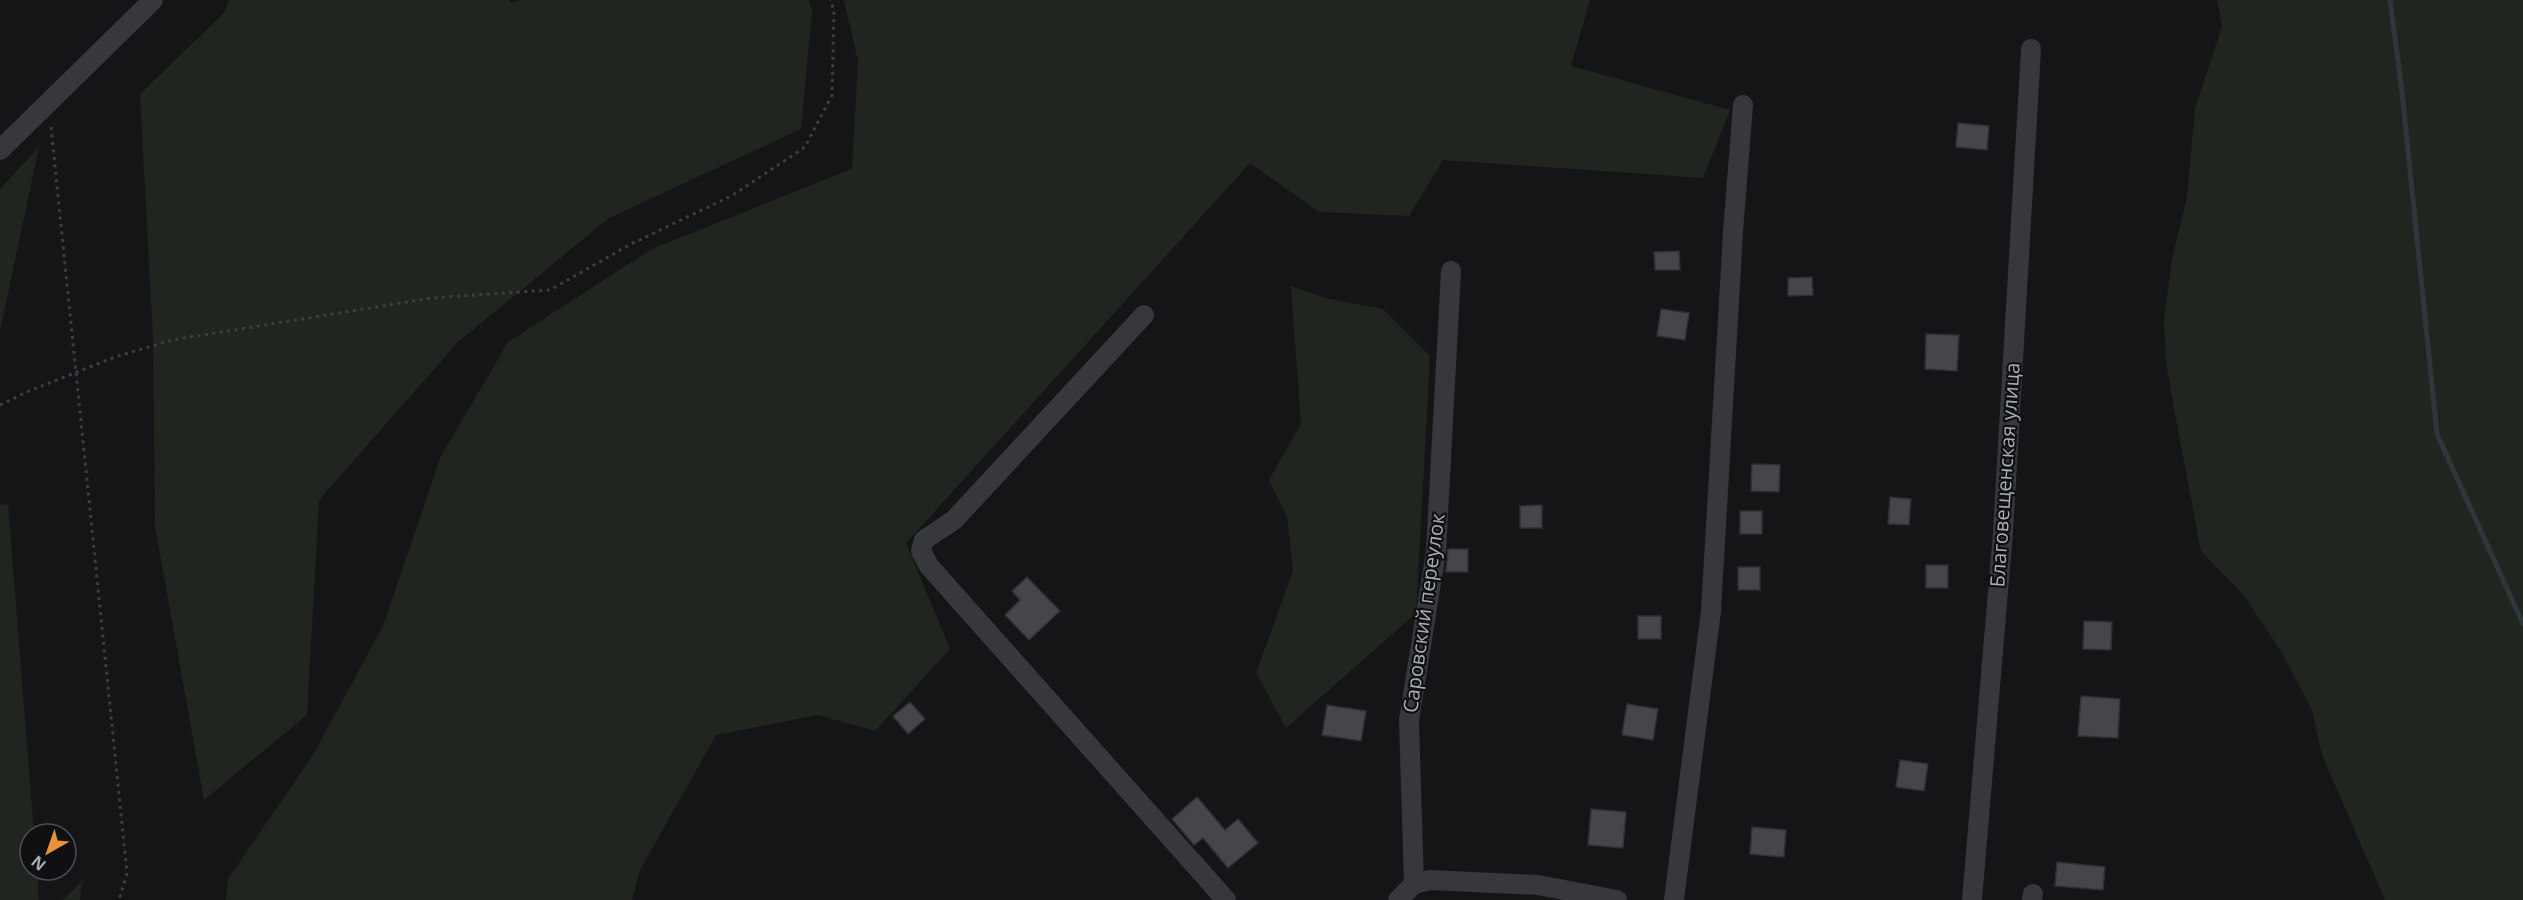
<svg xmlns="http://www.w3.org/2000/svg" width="2523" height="900" font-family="'Open Sans',sans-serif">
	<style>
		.green { fill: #20261f }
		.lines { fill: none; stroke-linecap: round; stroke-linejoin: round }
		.stream { stroke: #2e383c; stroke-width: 5 }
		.building { fill: #44464a; stroke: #2f3033; stroke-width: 1.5 }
		.path { stroke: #3c3f42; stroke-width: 3; stroke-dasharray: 3 4.5; stroke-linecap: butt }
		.street { stroke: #36383c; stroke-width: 20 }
		.labels { text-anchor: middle; stroke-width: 4.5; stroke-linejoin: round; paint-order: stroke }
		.street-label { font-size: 20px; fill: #a8aeb6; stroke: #101012 }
	</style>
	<rect width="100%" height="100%" fill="#151517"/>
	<g class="green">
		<path d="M229,0H509L511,3L522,0H809L812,11L801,129L609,218L458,342L319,500L307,715L204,800L155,526L153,339L140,94L224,13Z"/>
		<path d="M844,0H1590L1571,66L1730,110L1703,178L1443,160L1409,216L1319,212L1250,163L906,543L950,649L875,731L818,715L716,735L640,870L632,900H226L228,879L313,755L383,626L441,456L508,342L652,249L852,169L858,61Z"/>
		<path d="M2217,0H2523V900H2385L2322,755L2312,710L2281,651L2242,593L2201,551L2174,409L2166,362L2164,320L2172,259L2187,196L2195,108L2222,26Z"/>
		<path d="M39,147L0,331V189Z"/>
		<path d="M1291,286L1325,298L1383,309L1430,356L1416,613L1286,728L1256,673L1293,571L1287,517L1269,480L1301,424Z"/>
		<path d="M8,504L34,834H30V870H37L39,900H0V505Z"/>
		<path d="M82,881L80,900H63Z"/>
	</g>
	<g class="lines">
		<path class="stream" d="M2390,0L2402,92L2437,434L2523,624"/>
	</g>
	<g class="building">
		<path d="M1958,123L1989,126L1987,150L1956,147Z"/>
		<path d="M1679,251L1680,270H1655L1654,252Z"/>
		<path d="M1812,277L1813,295L1788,296V278Z"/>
		<path d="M1661,309L1689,313L1685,340L1657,336Z"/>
		<path d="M1926,334L1959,335L1957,371L1925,369Z"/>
		<path d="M1752,464L1780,465L1779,492L1751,491Z"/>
		<path d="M1890,497L1911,499L1909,525L1888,524Z"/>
		<path d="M1542,505V528H1520V506Z"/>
		<rect x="1740" y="511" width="22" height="23"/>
		<path d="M1448,549H1468V572H1446Z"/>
		<rect x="1926" y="565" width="22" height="23"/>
		<rect x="1738" y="567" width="22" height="23"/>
		<path d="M1027,577L1060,611L1029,640L1005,615L1020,600L1012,591Z"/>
		<rect x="1638" y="616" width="23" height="23"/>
		<path d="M2084,621L2112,622L2111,650L2083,649Z"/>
		<path d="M2081,696L2120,699L2118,738L2078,736Z"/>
		<path d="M910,702L925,719L908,734L893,716Z"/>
		<path d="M1627,704L1658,709L1653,740L1622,735Z"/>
		<path d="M1327,705L1366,711L1361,741L1322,735Z"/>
		<path d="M1900,760L1928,764L1924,791L1896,787Z"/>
		<path d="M1197,797L1225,830L1238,819L1258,843L1228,868L1203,838L1194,845L1172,819Z"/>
		<path d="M1591,809L1626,812L1623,848L1588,845Z"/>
		<path d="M1752,827L1786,830L1784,857L1750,854Z"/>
		<path d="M2057,862L2105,867L2103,890L2055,886Z"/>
	</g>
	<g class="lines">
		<g class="path">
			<path d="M51,127L127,873L119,900"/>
			<path d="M0,405L29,391L115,357L172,340L432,298L550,290L631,244L733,195L805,147L832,95L834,10L830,0"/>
		</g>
		<g class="street">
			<path d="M0,150L153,0"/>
			<path d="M1144,315L954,520L924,540L921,551L929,566L1226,900"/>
			<path d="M1414,884L1409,720L1436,552L1451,271"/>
			<path d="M1414,884L1430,880L1538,885L1617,900"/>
			<path d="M1398,900L1414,884"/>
			<path d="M1674,900L1711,611L1733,232L1743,105"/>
			<path d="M1972,900L2003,532L2031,49"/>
			<path d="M2032,900L2033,894"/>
		</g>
	</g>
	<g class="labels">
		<g class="street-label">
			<text transform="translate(2005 475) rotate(-86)" y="7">Благовещенская улица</text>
			<text transform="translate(1424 613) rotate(-82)" y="7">Саровский переулок</text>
		</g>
	</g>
	<g transform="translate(48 852) rotate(220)"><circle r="28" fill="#101012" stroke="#4d4f54" stroke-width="1.5"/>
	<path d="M0-4.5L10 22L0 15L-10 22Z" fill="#e6923e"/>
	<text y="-9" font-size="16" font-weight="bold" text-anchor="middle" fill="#a8aeb6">N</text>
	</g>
</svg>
